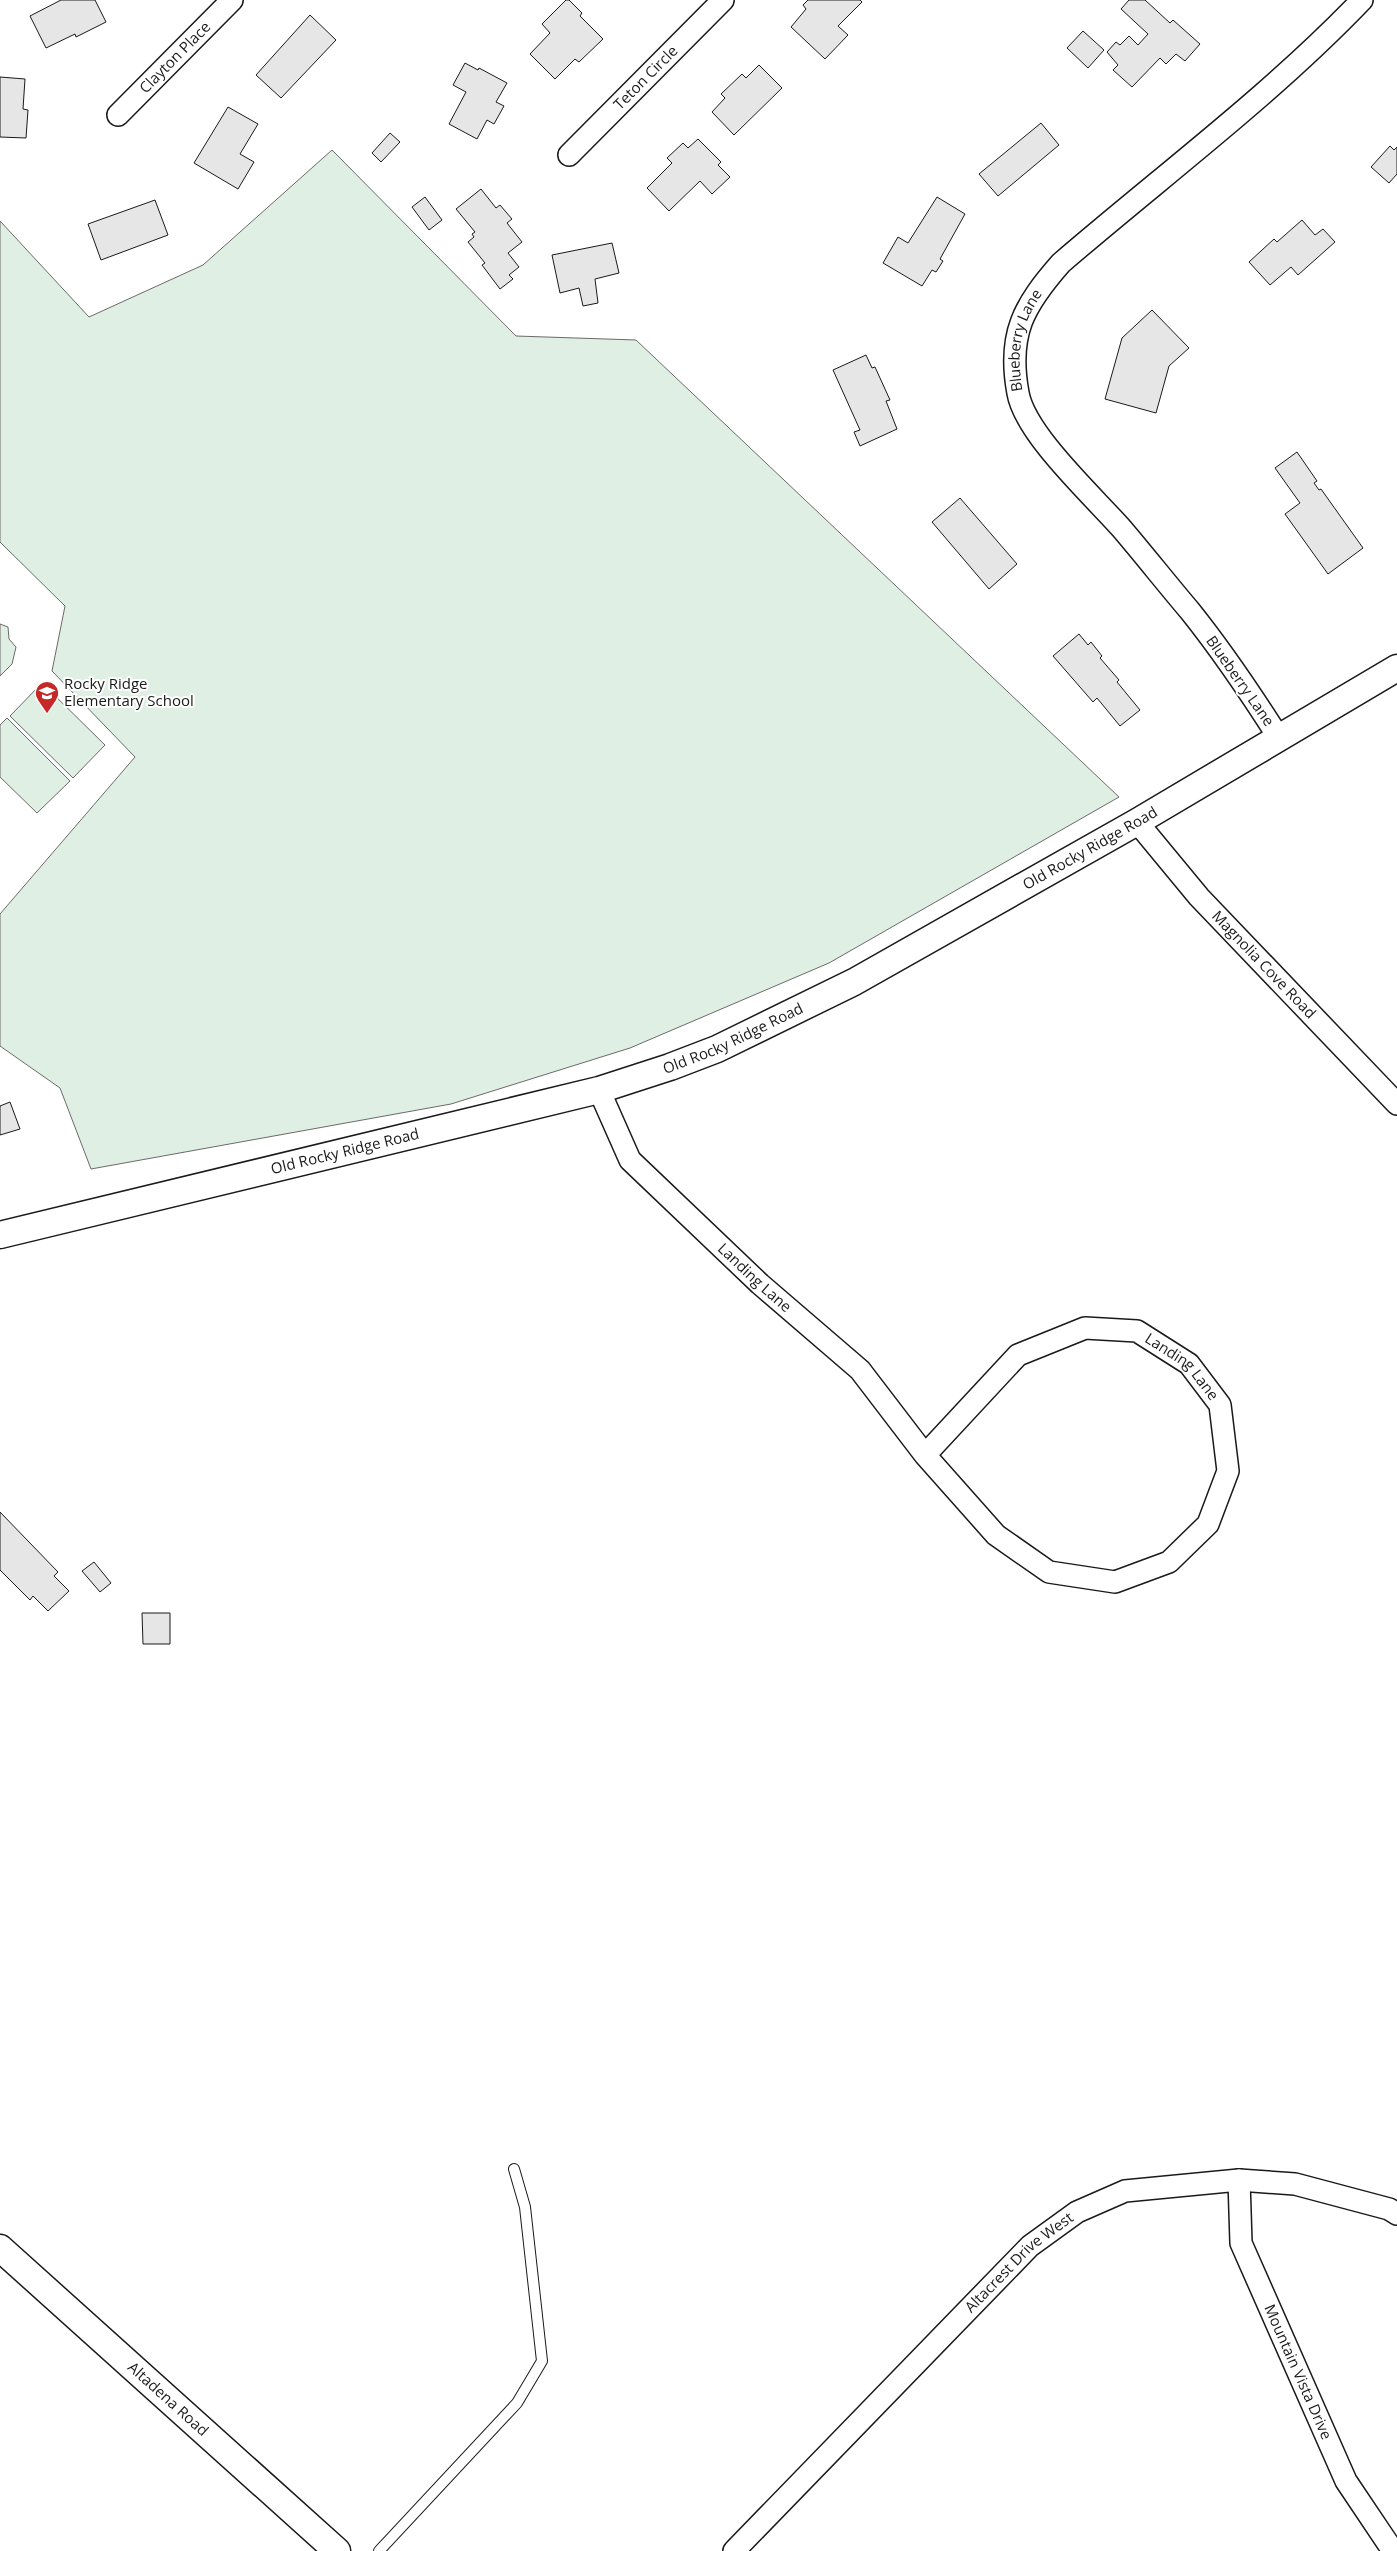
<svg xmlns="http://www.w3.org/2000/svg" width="1397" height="2551" font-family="'Open Sans',sans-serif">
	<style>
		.green { fill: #e0efe3; stroke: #6a6a6a }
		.building { fill: #e6e6e6; stroke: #1a1a1a }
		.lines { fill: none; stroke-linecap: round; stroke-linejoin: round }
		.service-casing { stroke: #1a1a1a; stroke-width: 12 }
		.minor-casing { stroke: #1a1a1a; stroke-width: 24 }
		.tertiary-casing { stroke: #1a1a1a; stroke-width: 29 }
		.service { stroke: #fff; stroke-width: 10 }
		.minor { stroke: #fff; stroke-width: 21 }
		.tertiary { stroke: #fff; stroke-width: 26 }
		.labels { text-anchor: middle; stroke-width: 4; stroke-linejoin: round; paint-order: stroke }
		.street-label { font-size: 15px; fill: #1a1a1a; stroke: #fff }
		.poi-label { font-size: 15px; fill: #1a1a1a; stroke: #fff; text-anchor: start }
	</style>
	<rect width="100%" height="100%" fill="#fff"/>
	<g class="green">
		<path d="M332,150L516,336L636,340L1119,797L829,963L630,1048L451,1104L91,1169L60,1088L0,1046V914L135,757L52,671L65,606L0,542V221L89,317L203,265Z"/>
		<path d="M0,624L8,627L9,639L16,647L12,664L0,676Z"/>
		<path d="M42,683L105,745L73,778L10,716Z"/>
		<path d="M7,718L70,781L37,813L0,777V725Z"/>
	</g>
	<g class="building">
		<path d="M61,0H95L106,22L76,37L75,34L46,48L30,16Z"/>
		<path d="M566,0H569L582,13L580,16L603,39L579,62L575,59L555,79L530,54L550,33L542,24Z"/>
		<path d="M808,0H860L862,2L838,26L848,35L825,59L791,27L806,9L803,5Z"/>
		<path d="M1129,0H1145L1170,23L1173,20L1200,44L1185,61L1176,54L1166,64L1160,58L1132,87L1113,70L1118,65L1107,52L1116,42L1120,45L1129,36L1138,45L1148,34L1121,9Z"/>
		<path d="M310,15L336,40L281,98L256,75Z"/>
		<path d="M1083,31L1104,50L1088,68L1067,48Z"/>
		<path d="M465,63L478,70L479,68L507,83L496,102L504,106L494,124L487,120L477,139L449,124L466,92L453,85Z"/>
		<path d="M759,65L782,88L734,135L712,112L725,98L721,94L742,74L746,78Z"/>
		<path d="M0,77L25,79L23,109L28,110L26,138L0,137Z"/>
		<path d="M228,107L258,124L240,154L254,162L238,189L194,163Z"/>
		<path d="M1041,123L1059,145L998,196L979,174Z"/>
		<path d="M390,133L400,142L381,162L372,153Z"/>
		<path d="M698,139L721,162L718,165L730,177L712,194L700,181L669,211L647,188L672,163L667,158L683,143L688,148Z"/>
		<path d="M1390,146L1394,150L1397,147V174L1389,183L1371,167Z"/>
		<path d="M481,189L496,208L500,205L512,219L507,223L522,242L508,253L519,267L509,275L513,279L500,289L482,265L485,263L468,242L474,237L472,234L475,232L456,209Z"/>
		<path d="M425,197L442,220L429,230L412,207Z"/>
		<path d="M937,197L965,214L940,259L943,261L936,272L932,270L922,286L883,263L898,237L908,243Z"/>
		<path d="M155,200L168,235L101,260L88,224Z"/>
		<path d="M1302,220L1315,235L1323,229L1335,242L1298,275L1291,267L1270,285L1249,262L1274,239L1277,242Z"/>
		<path d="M612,243L619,273L595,279L598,303L583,306L579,288L560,293L552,255Z"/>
		<path d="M1152,310L1189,348L1169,366L1156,413L1105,399L1122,338Z"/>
		<path d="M866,355L872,368L875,367L890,400L886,401L897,429L860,446L854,432L860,430L833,370Z"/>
		<path d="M1297,452L1317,481L1314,483L1319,490L1321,489L1363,548L1328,574L1285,514L1300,503L1275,468Z"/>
		<path d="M960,498L1017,564L989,589L932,522Z"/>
		<path d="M1079,634L1088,645L1091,642L1102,656L1100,658L1119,680L1117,682L1140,710L1120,726L1097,698L1093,702L1053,656Z"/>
		<path d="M10,1102L20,1129L0,1135V1106Z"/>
		<path d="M0,1512L58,1572L54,1576L69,1591L48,1611L33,1596L30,1600L0,1570Z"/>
		<path d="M94,1562L111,1583L100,1592L82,1571Z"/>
		<path d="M142,1613H170V1644H143Z"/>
	</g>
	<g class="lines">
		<g class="service-casing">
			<path id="service" d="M379,2551L517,2403L542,2361L525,2207L514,2169"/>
		</g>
		<g class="minor-casing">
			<g id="minor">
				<path id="s1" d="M118,115L232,0"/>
				<path id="s2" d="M569,155L723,0"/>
				<path id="s3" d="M1279,738C1251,694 1222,651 1190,611C1167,584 1145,556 1122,529C1093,496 1025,434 1018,393C1007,334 1024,305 1061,263C1162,176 1270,96 1362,0"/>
				<path id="s4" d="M1137,822L1199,897L1397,1104"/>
				<path id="s5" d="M599,1090L630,1160L760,1284L860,1370L925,1455L1018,1355L1085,1328L1137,1331L1189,1364L1220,1405L1228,1471L1208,1524L1169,1562L1115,1582L1049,1572L996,1535L925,1455"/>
				<path id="s6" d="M1239,2180L1241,2243L1346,2481L1393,2551"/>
				<path id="s7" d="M734,2551L1030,2246L1077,2212L1125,2191L1239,2180L1295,2184L1389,2209L1397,2214"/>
			</g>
		</g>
		<g class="tertiary-casing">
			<g id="tertiary">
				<path id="s8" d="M0,1235L599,1090L670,1067L717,1049L854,982L1137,822L1397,668"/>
				<path id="s9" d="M0,2248L337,2551"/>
			</g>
		</g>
		<use href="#service" class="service"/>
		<use href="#minor" class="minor"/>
		<use href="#tertiary" class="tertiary"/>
	</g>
	<defs>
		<g id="school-pin" transform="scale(1.25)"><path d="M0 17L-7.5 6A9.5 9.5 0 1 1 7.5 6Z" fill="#c62828" stroke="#fff"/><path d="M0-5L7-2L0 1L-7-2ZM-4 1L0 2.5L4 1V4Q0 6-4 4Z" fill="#fff"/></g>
	</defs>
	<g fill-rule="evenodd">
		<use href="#school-pin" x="47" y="693"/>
	</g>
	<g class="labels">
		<g class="street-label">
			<text dy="5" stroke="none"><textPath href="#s1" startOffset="81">Clayton Place</textPath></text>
			<text dy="5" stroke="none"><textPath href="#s2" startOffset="109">Teton Circle</textPath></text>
			<text dy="5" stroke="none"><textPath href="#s3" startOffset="489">Blueberry Lane</textPath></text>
			<text transform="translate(1240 681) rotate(55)" y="5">Blueberry Lane</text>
			<text dy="5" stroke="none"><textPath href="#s8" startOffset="1165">Old Rocky Ridge Road</textPath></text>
			<text dy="5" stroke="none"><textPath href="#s4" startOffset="191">Magnolia Cove Road</textPath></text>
			<text dy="5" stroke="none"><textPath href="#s8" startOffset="760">Old Rocky Ridge Road</textPath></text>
			<text dy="5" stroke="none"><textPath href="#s8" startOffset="355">Old Rocky Ridge Road</textPath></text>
			<text dy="5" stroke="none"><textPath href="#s5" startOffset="248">Landing Lane</textPath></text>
			<text dy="5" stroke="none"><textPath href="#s5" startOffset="814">Landing Lane</textPath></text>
			<text dy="5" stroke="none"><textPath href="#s7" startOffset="406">Altacrest Drive West</textPath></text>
			<text dy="5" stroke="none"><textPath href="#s6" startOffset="204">Mountain Vista Drive</textPath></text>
			<text dy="5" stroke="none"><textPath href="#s9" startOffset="226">Altadena Road</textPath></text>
		</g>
		<g class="poi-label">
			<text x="64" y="689">Rocky Ridge<tspan x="64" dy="17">Elementary School</tspan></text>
		</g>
	</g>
</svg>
